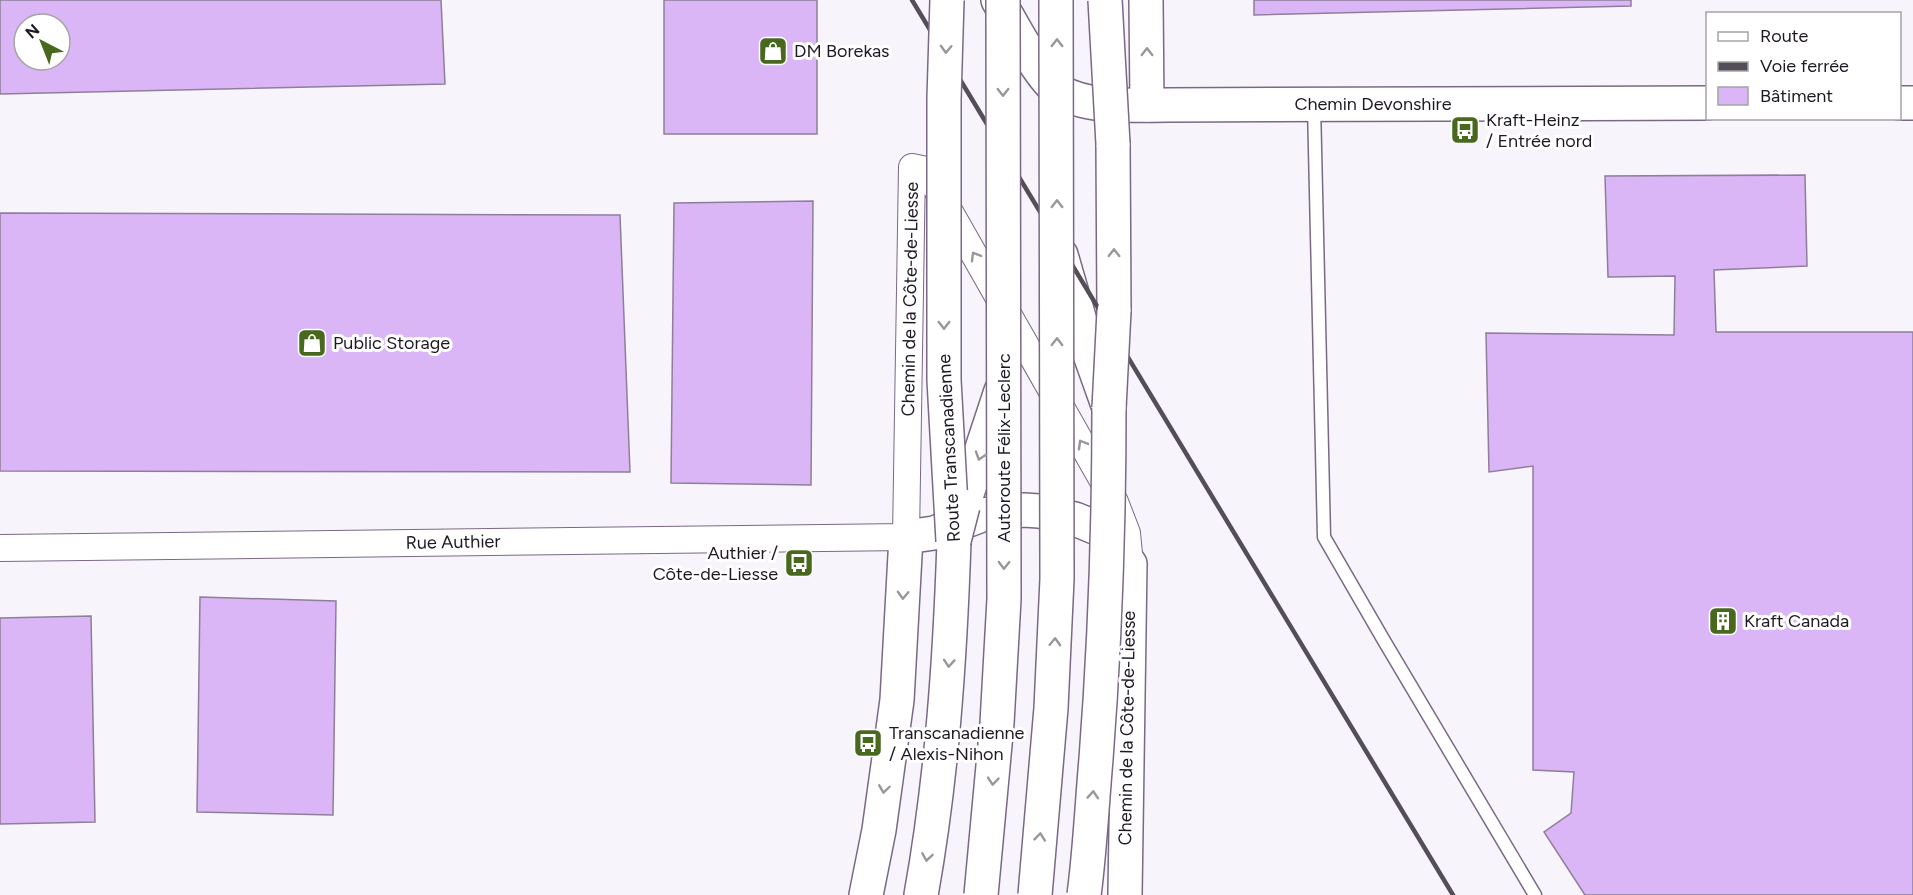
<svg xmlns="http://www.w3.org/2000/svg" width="1913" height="895" font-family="Figtree,sans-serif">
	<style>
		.building { fill: #dbb6f7; stroke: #8e7e9b; stroke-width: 1.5; fill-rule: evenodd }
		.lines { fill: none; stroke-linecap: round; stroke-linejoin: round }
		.lane-casing { stroke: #796985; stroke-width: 15 }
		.street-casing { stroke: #796985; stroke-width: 28 }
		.secondary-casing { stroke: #796985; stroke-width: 36 }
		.primary-casing { stroke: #796985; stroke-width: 36 }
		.highway-casing { stroke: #796985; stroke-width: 36 }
		.lane { stroke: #fff; stroke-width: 12 }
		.street { stroke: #fff; stroke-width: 26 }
		.secondary { stroke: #fff; stroke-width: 33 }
		.primary { stroke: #fff; stroke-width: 33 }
		.highway { stroke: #fff; stroke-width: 33 }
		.rail { stroke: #544e58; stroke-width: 4.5 }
		.secondary-bridge-casing { stroke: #796985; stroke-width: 36; stroke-linecap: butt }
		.primary-bridge-casing { stroke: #796985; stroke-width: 36; stroke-linecap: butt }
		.highway-bridge-casing { stroke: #796985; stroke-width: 36; stroke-linecap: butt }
		.secondary-bridge { stroke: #fff; stroke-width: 33 }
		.primary-bridge { stroke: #fff; stroke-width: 33 }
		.highway-bridge { stroke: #fff; stroke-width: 33 }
		.oneway { stroke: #9a979c }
		.labels { text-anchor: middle; stroke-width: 6; stroke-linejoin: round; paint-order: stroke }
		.poi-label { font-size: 18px; fill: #1e1823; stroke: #fff; text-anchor: start }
		.street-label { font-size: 18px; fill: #1e1823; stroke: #fff }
	</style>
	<rect width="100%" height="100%" fill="#f8f4fb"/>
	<g class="building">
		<path d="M0,0H441L445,84L0,94ZM24,24H60V60H24Z"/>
		<rect x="664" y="0" width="153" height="134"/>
		<path d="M1254,0H1631V6L1254,15Z"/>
		<path d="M1805,175L1807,266L1714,270L1716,332H1913V895H1585L1544,832L1571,813L1574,772L1533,770V466L1489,472L1486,333L1674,335L1675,276L1608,277L1605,176Z"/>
		<path d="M813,201L811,485L671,483L674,203Z"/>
		<path d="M0,213L620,215L630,472L0,471Z"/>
		<path d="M200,597L336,601L333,815L197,812Z"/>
		<path d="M91,616L95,822L0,824V618Z"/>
	</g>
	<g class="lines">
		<g class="lane-casing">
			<path id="lane" d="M1314,105L1324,537L1383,639L1535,895"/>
		</g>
		<g class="street-casing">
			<path id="street" d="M0,548L906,537L912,167L922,169L930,177L1115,502L1127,533L1130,564"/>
		</g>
		<g class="secondary-casing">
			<g id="secondary">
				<path d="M998,0C1011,22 1040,79 1059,91C1088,109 1135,105 1168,105L1708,103"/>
				<path d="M1146,0L1147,105"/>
				<path d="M1900,103H1913"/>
				<path d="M1113,144L1114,311"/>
				<path d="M866,895L879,830L897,700L906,537L934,533L982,515L1024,510L1039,511L1075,519L1099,529L1105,533L1130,564L1125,895"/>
			</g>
		</g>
		<g class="primary-casing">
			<path id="primary" d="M921,895C942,778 950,660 954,541"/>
		</g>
		<g class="highway-casing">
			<g id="highway">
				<path d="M1061,255L1089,352L1109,408"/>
				<path d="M963,506L1001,391"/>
			</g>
		</g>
		<use href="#lane" class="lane"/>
		<use href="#street" class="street"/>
		<use href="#secondary" class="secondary"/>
		<use href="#primary" class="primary"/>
		<use href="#highway" class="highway"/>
		<path class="rail" d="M912,0L1453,895"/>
		<g class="secondary-bridge-casing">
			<g id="secondary-bridge">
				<path d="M947,0L944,99V380L953,541"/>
				<path d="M1105,0L1113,144"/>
				<path d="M1109,408L1114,311"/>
			</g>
		</g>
		<g class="primary-bridge-casing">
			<path id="primary-bridge" d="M1084,895C1090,850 1092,804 1096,759C1105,642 1109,525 1109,408"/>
		</g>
		<g class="highway-bridge-casing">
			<g id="highway-bridge">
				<path d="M954,541L963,506"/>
				<path d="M981,895L997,723L1004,599L1003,0"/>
				<path d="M1035,895L1051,708L1057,579L1056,0"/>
			</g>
		</g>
		<use href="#secondary-bridge" class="secondary-bridge"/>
		<use href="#primary-bridge" class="primary-bridge"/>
		<use href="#highway-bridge" class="highway-bridge"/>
	</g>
	<defs><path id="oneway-chevron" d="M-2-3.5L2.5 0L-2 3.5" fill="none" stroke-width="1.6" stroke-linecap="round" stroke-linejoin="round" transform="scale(1.5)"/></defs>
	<g class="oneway">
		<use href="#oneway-chevron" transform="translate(1057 43) rotate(-90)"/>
		<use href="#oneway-chevron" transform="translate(946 49) rotate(92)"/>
		<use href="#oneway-chevron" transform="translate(1147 52) rotate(-90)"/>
		<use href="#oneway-chevron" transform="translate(1003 92) rotate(90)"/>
		<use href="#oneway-chevron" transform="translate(1057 204) rotate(-90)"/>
		<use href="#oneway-chevron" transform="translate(1114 253) rotate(-90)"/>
		<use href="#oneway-chevron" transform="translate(975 256) rotate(-120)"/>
		<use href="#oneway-chevron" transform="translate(944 325) rotate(90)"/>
		<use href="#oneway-chevron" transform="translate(1057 342) rotate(-89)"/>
		<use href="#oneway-chevron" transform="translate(1082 444) rotate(-120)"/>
		<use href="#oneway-chevron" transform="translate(980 456) rotate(108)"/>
		<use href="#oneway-chevron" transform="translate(1004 565) rotate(91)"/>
		<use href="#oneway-chevron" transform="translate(903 595) rotate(92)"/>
		<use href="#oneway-chevron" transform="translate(1055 642) rotate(-88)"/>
		<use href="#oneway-chevron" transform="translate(949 663) rotate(94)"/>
		<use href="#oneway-chevron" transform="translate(993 781) rotate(95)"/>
		<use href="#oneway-chevron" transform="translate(884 789) rotate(98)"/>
		<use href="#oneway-chevron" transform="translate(1093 795) rotate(-86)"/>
		<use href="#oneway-chevron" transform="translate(1040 837) rotate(-84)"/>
		<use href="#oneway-chevron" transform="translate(927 857) rotate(99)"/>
	</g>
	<defs>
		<g id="shop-square" transform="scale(1.5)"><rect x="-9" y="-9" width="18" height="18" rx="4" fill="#48681e" stroke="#fff"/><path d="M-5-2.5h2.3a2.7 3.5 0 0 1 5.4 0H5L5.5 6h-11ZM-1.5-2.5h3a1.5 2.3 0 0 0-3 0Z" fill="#fff"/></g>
		<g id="bus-square" transform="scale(1.5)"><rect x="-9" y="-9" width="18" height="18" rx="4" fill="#48681e" stroke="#fff"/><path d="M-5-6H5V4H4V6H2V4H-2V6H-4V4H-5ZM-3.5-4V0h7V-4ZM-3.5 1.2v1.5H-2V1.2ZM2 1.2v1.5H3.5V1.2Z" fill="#fff"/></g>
		<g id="building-square" transform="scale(1.5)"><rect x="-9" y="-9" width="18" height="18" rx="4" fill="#48681e" stroke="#fff"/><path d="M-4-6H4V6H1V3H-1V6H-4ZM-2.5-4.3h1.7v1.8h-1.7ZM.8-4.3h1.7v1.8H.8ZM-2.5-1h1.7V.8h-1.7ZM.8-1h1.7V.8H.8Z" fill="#fff"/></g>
	</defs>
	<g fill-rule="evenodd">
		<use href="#shop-square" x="773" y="51"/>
		<use href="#bus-square" x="1465" y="130"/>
		<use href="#shop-square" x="312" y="343"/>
		<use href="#bus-square" x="799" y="563"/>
		<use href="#building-square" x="1723" y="621"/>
		<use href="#bus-square" x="868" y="743"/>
	</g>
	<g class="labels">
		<g class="poi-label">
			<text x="794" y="57">DM Borekas</text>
			<text x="1486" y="126">Kraft-Heinz<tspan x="1486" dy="21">/ Entrée nord</tspan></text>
			<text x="333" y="349">Public Storage</text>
			<text x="778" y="559" text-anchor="end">Authier /<tspan x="778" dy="21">Côte-de-Liesse</tspan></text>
			<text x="1744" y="627">Kraft Canada</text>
			<text x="889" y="739">Transcanadienne<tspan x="889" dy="21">/ Alexis-Nihon</tspan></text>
		</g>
		<g class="street-label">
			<text x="1373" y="110">Chemin Devonshire</text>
			<text transform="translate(910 299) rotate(-89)" y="6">Chemin de la Côte-de-Liesse</text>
			<text transform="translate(949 448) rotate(-93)" y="6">Route Transcanadienne</text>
			<text transform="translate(1004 448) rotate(-90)" y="6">Autoroute Félix-Leclerc</text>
			<text transform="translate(453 542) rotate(-1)" y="6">Rue Authier</text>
			<text transform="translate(1127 728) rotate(-89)" y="6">Chemin de la Côte-de-Liesse</text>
		</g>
	</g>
	<rect x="1706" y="12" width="195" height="108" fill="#ffffff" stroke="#a5a3a7" stroke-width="1.5"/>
	<rect x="1718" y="32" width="30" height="9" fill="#ffffff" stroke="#a5a3a7" stroke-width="1.5"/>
	<text x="1760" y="42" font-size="18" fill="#1e1823">Route</text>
	<rect x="1718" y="62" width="30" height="9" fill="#544e58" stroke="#a5a3a7" stroke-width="1.5"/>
	<text x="1760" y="72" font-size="18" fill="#1e1823">Voie ferrée</text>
	<rect x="1718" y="87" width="30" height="18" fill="#dbb6f7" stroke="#a5a3a7" stroke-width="1.5"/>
	<text x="1760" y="102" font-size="18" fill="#1e1823">Bâtiment</text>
	<g transform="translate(42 42) rotate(318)"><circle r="28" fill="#ffffff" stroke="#a5a3a7" stroke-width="1.5"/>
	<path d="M0-4.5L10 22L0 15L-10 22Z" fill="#48681e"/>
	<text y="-9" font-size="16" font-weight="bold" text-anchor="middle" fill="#1e1823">N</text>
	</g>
</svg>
